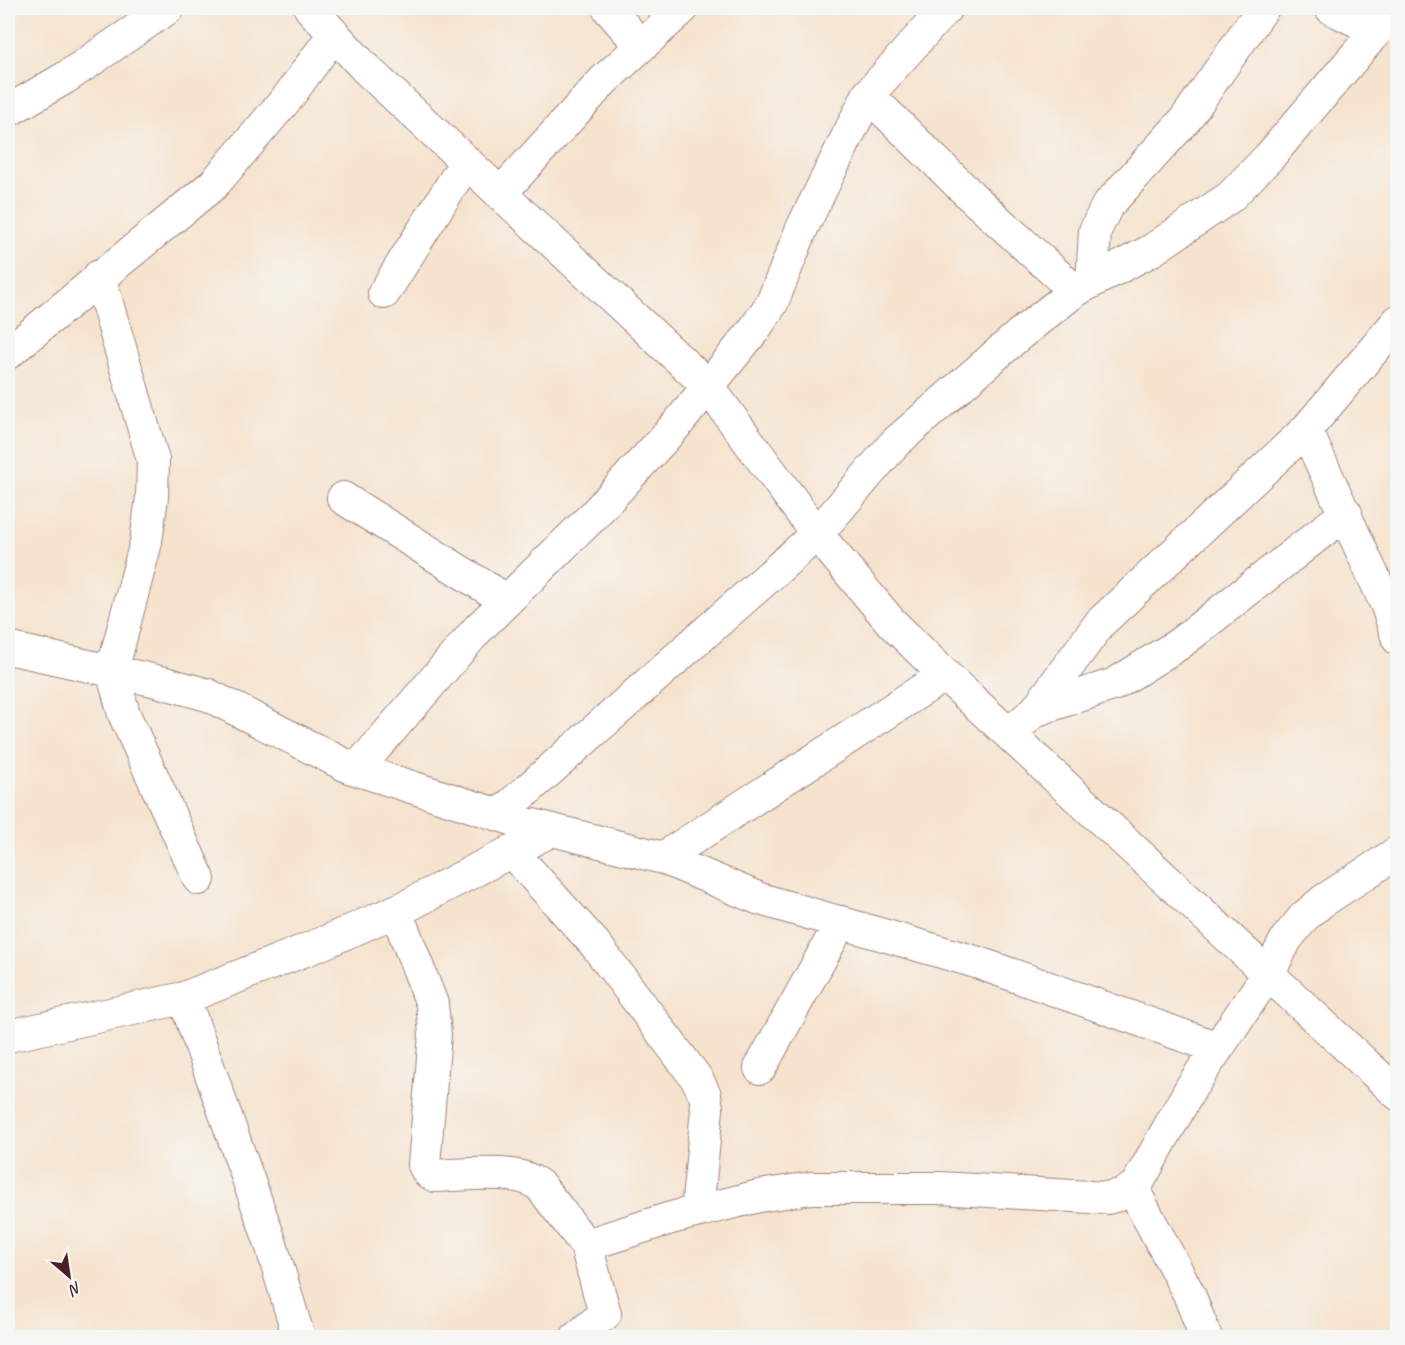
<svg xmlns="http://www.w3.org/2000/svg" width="1405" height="1345" font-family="Caveat,sans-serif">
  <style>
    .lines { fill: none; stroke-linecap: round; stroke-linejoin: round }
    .minor-casing { stroke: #a0817c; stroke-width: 34 }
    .minor { stroke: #fff; stroke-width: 32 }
  </style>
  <rect width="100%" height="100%" fill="#f6f6f2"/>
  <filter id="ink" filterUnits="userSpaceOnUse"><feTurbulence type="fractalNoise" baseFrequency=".0167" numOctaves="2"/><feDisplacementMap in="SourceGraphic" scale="12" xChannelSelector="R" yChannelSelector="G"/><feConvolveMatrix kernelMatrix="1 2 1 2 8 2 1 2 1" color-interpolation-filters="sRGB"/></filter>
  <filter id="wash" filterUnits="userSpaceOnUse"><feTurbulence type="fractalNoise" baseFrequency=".008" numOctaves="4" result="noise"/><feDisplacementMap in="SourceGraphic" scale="24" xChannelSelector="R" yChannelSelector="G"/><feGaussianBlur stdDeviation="1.35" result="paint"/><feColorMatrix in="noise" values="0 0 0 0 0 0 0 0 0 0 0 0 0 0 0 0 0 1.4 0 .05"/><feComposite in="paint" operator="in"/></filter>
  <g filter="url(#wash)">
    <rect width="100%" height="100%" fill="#f5e3cd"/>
  </g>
  <g filter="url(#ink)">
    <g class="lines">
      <defs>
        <path id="minor" d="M310 8 365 68 707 385 817 534 891 622 945 675 1398 1094
          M608 8 641 46
          M1331 8 1377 31
          M868 95 972 197 1075 291
          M8 111 65 78 168 8
          M500 194 604 80 683 8
          M99 276 153 460 152 497 146 542 112 671 124 714 199 879
          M1092 282 1095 231 1107 206 1185 120 1263 8
          M384 293 466 162
          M8 353 214 184 289 96 334 34
          M1306 430 1387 606 1398 639
          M343 498 506 600
          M8 648 161 682 208 695 349 767 521 822 663 858 760 899 979 963 1218 1048
          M1036 710 1115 684 1179 644 1346 513
          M1009 734 1036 710 1100 623 1306 430 1398 321
          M357 769 478 629 593 516 679 422 754 330 772 303 803 226 868 95 946 8
          M499 815 817 534 895 443 1020 334 1075 291 1152 250 1230 197 1270 156 1396 8
          M511 851 595 944 697 1079 705 1095 707 1109 697 1211
          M663 858 945 675
          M396 911 432 1004 435 1034 424 1165 428 1172 435 1176C465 1175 520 1167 541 1187L586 1245 605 1314 576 1338
          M184 998 270 1241 299 1338
          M8 1036 184 998 323 943 405 907 552 830
          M760 1068 841 922
          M1133 1189 1189 1294 1206 1338
          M586 1245 671 1218 759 1196 811 1188H939L1107 1198 1123 1194 1136 1186 1192 1086 1268 974 1287 938 1305 916 1323 901 1398 852"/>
      </defs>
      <use href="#minor" class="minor-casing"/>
      <use href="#minor" class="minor"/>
    </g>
  </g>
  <rect width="1405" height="1345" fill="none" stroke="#f6f6f2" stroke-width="30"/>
  <g transform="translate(69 1276) rotate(151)" stroke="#f6f6f2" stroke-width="4.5" paint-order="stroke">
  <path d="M0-4.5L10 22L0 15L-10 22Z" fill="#4a1f2b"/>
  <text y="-9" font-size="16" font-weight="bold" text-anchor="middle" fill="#4a1f2b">N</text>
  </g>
</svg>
